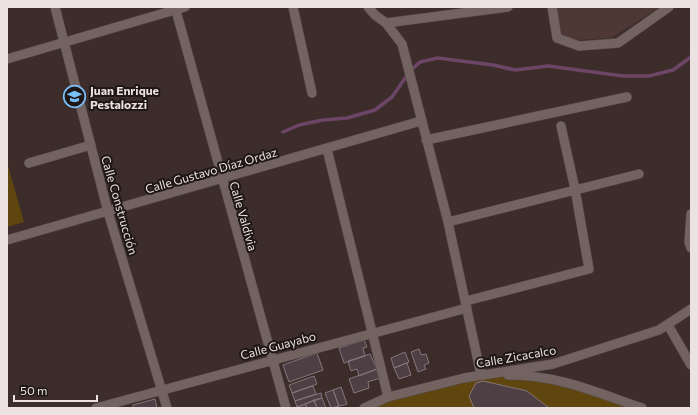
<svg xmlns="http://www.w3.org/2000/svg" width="698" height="415" font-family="Commissioner,sans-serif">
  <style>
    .built { fill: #4d3835 }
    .green { fill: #5e460e }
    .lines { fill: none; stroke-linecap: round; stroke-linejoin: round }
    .stream { stroke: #6c4567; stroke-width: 3.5 }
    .building { fill: #4e3f44; stroke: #85757a }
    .street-casing { stroke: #574a49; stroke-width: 10 }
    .street { stroke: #726260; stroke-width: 9 }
    .labels { text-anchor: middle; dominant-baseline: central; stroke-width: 4; stroke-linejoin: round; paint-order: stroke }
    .poi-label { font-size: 12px; font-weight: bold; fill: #ece2e1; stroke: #1e1716; text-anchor: start }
    .street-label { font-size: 12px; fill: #ece2e1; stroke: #1e1716 }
  </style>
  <rect width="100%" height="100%" fill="#3c2d2b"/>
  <path class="built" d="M556 7H660L611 38 575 40 561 34Z"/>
  <path class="green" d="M7 162 24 222 7 227Z
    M484 375 546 377 642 408H364Z"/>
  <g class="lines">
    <path class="stream" d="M283 132 299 125 323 120 347 118 375 110 392 97 410 71 420 62 438 58 493 65 515 70 548 66 623 76H649L673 70 691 57"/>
  </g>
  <path class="building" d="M364 340 367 347 363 348 365 356 344 363 339 348Z
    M419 349 421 355 426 354 429 363 424 365 426 369 418 372 411 352Z
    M405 352 409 362 394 368 391 358Z
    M317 353 323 370 289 382 283 365Z
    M370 354 377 369 359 376 357 369 351 371 348 361Z
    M407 363 411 375 399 379 394 368Z
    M377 369 380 378 368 382 369 388 354 393 349 379Z
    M314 376 317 384 292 393 289 385Z
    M483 381 527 391 549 408H474L469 396 476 383Z
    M313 386 316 394 295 401 292 393Z
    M341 387 347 404 339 406 333 390Z
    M333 390 339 406 331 408 325 393Z
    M321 393 322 398 297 407 295 401Z
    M322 398 326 408H317L314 400Z
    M155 399 157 408H133V405Z
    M314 400 317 408H307L305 404Z
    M305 404 307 408H294Z"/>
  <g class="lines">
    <defs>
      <path id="street" d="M55 7 108 212 167 408
        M175 7 286 408
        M293 7 312 93
        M368 7 375 15 386 23 402 44 448 222 481 375
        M552 7 557 38 579 46 618 43 669 7
        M386 23 508 7
        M7 59 185 7
        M426 140 627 97
        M327 149 388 397
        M29 163 91 145
        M691 214 689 242 691 248
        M448 222 639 174
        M7 240 421 121
        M466 301 589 269 575 189 561 126
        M668 325 691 365
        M508 375C558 375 595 392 642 408
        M96 408 467 308
        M364 408 388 397 464 378 553 364 659 330 691 309"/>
    </defs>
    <use href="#street" class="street-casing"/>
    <use href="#street" class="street"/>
  </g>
  <defs>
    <symbol id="school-ring" viewBox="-11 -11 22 22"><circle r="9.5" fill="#1e1716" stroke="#79bff8" stroke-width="1.5"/><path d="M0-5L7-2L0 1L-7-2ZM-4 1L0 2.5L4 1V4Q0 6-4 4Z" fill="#79bff8"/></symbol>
  </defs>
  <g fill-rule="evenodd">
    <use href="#school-ring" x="62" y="84" width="25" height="25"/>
  </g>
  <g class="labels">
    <g class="poi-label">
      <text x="90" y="90">Juan Enrique<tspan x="90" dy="14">Pestalozzi</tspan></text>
    </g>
    <g class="street-label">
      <text transform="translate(211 170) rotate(-16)">Calle Gustavo Díaz Ordaz</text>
      <text transform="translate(120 205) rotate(74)">Calle Construcción</text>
      <text transform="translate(244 216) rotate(74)">Calle Valdivia</text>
      <text transform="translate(278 345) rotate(-15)">Calle Guayabo</text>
      <text transform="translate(516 356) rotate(-10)">Calle Zicacalco</text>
    </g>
  </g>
  <rect width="698" height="415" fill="none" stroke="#ece2e1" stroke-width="16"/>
  <path d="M14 395v6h83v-6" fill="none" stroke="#ece2e1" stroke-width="2"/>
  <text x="20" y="395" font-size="12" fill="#ece2e1" stroke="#1e1716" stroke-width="3" paint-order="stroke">50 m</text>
</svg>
